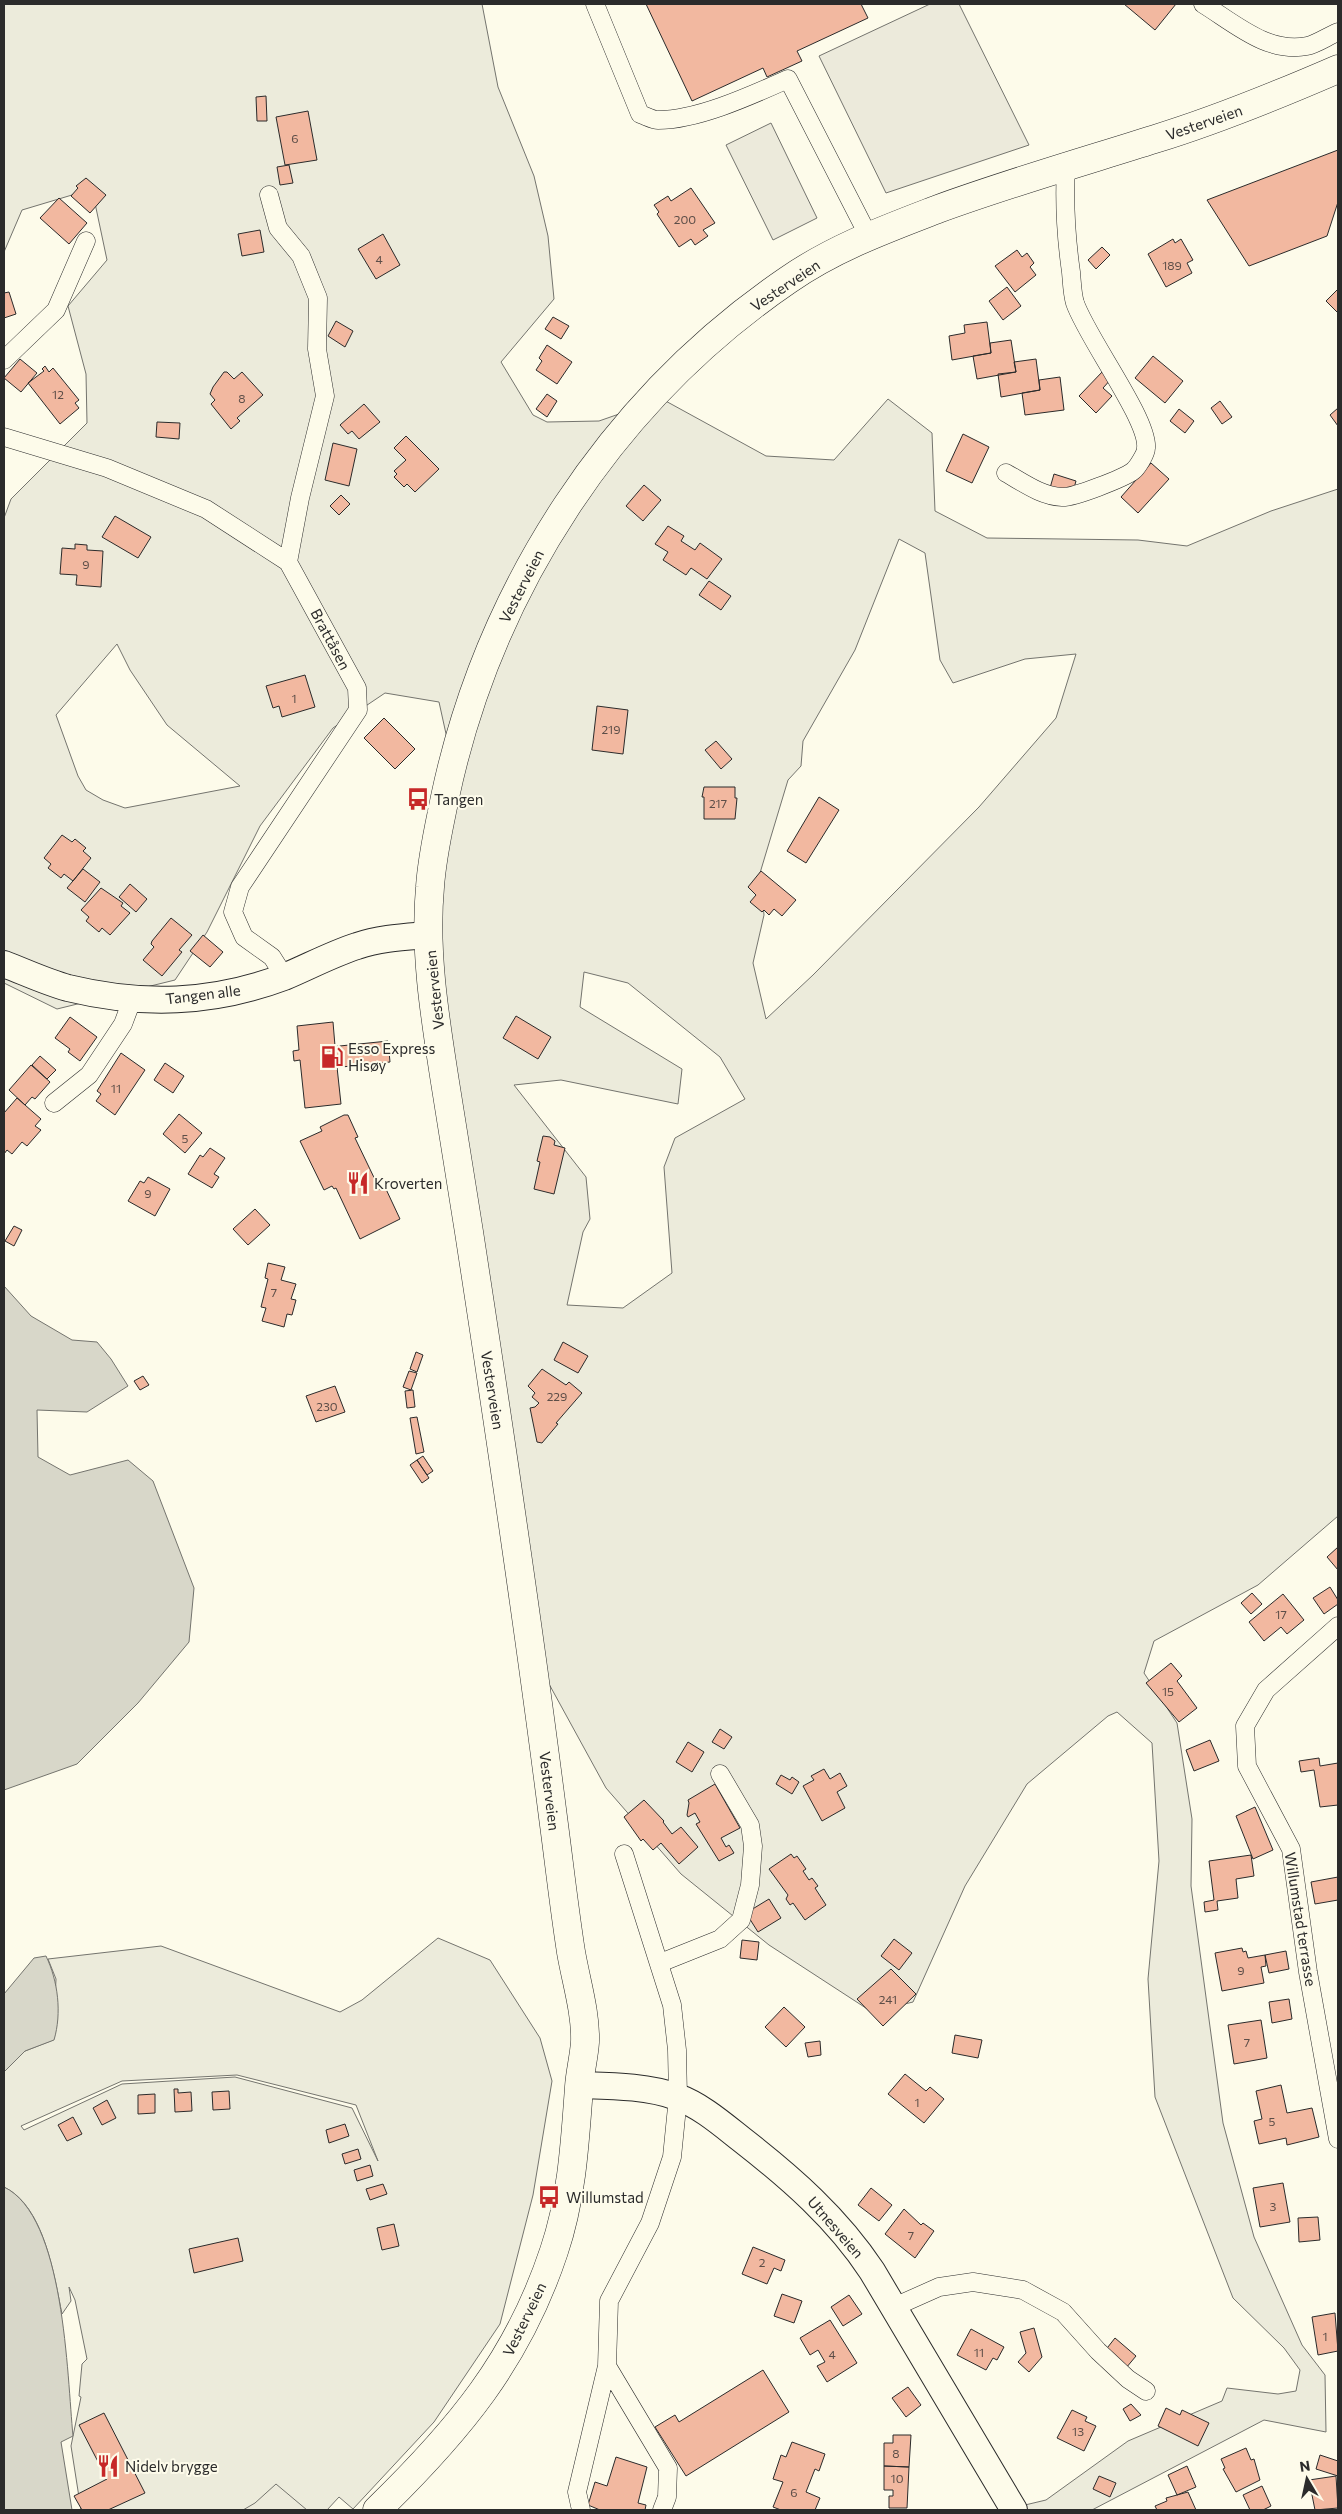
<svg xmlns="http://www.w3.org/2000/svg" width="1342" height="2514" font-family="Commissioner,sans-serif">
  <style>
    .green { fill: #ecebdb; stroke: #74746e; fill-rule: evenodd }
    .parking { fill: #eceadb; stroke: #74746e }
    .water { fill: #d8d7c9; stroke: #74746e }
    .building { fill: #f2b8a0; stroke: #2b2b2b }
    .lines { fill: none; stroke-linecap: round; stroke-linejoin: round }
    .street-casing { stroke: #2b2b2b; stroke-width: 19 }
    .secondary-casing { stroke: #2b2b2b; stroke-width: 28 }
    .primary-casing { stroke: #2b2b2b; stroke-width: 29 }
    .street { stroke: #fdfbea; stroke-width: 18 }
    .secondary { stroke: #fdfbea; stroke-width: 26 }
    .primary { stroke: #fdfbea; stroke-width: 28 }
    .labels { text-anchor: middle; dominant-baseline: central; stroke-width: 4; stroke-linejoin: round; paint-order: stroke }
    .number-label { font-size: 12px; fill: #5d4e48 }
    .street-label { font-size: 15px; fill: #2b2b2b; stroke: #fdfbea }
    .poi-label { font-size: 15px; fill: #2b2b2b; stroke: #fdfbea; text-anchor: start }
  </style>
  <rect width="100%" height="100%" fill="#fdfbea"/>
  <path class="green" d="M4 4H482L498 87 534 176 548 236 554 299 501 362 533 415 547 422 599 421 662 399 766 456 834 460 888 399 932 433 935 511 987 538 1138 540 1187 546 1271 511 1338 489V1516L1258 1585 1154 1641 1144 1673 1177 1723 1192 1819 1191 1886 1223 2123 1254 2237 1302 2345 1325 2375 1326 2432 1264 2420 1092 2510H1004L1046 2500 1128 2441 1222 2401 1227 2388 1278 2394 1296 2391 1300 2370 1284 2348 1233 2298 1155 2097 1148 1979 1159 1861 1152 1743 1117 1712 1108 1716 1027 1784 965 1886 913 2002 872 2012 769 1945 681 1874 606 1788 549 1684 518 1570 429 869 450 752 439 702 385 693 333 728 260 826 207 932 175 980 57 1009 4 983V518L11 499 87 423 86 374 68 306 107 260 92 189 22 210 4 252ZM899 539 925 553 940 660 953 683 1025 659 1076 654 1056 718 979 807 813 975 766 1019 753 963 764 915 760 873 788 780 801 766 803 741 855 650ZM117 644 130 670 167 725 240 786 125 808 103 800 86 790 78 776 56 715ZM584 972 628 983 720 1057 745 1099 675 1138 664 1167 672 1273 623 1308 567 1305 583 1232 590 1219 586 1177 514 1085 561 1080 678 1104 682 1069 580 1007Z
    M438 1938 490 1960 540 2038 552 2081 533 2195 500 2324 434 2422 353 2509 339 2497 327 2510H81L71 2446 81 2397 79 2396 82 2364 87 2359 75 2300 69 2287 71 2301 62 2314C54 2275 44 2206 4 2187V2072L25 2051 53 2040 56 1979 48 1959 161 1946 340 2012 362 2000ZM237 2075 356 2105 378 2161 352 2108 235 2077 122 2084 24 2130 21 2126 122 2081Z"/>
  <path class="parking" d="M930 4H959L1029 145 886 193 819 56Z
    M771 123 817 218 773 240 726 145Z
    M276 2484 307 2510H243L255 2503Z"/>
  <path class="water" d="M4 1286 31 1316 72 1340 97 1342 111 1359 128 1386 87 1412 37 1410 38 1457 70 1475 128 1460 153 1481 194 1588 189 1642 138 1703 77 1764 4 1790Z
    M46 1956C58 1981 62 2013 54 2040L25 2051 4 2072V1994L34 1958Z
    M4 2187C65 2216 67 2376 73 2436L61 2442 72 2510H4Z"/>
  <path class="building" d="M646 4H861L868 18 797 51 802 61 767 77 763 68 692 101Z
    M1124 4H1176L1155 30Z
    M266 96 267 121H257L256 97Z
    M308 111 317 160 285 165 276 117Z
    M1338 150V202L1327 236 1249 266 1207 200Z
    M289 165 293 183 280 185 277 167Z
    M86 178 106 195 90 213 71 196 78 188 76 186Z
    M691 188 715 223 703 230 708 236 695 245 691 239 679 247 657 214 659 212 654 205 668 196 671 201Z
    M59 198 87 223 69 244 40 218Z
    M260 230 264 252 242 256 238 234Z
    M383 234 400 265 376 279 358 249Z
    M1173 239 1175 243 1181 239 1193 260 1187 263 1192 273 1166 287 1148 254Z
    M1102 247 1110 255 1096 269 1088 260Z
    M1017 250 1022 257 1027 253 1034 263 1030 267 1036 275 1015 292 995 266Z
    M1007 287 1021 306 1003 320 989 301Z
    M1338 289V313L1326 301Z
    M9 292 16 314 4 318V293Z
    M553 317 569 326 561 339 545 329Z
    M336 321 353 331 345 347 328 336Z
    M987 322 991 353 952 360 949 336 965 333 964 325Z
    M1011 340 1016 372 977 379 973 356 991 353 990 343Z
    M547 345 572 362 557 384 536 370 542 361 539 358Z
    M1153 356 1183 381 1165 403 1135 378Z
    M20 359 37 373 21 392 4 378Z
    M1036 359 1040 390 1001 397 998 374 1016 372 1014 362Z
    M45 366 49 372 53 368 79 400 75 403 79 408 60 424 28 383 44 371 42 369Z
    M1104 370 1112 378 1103 388 1112 396 1096 413 1079 396Z
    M224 372H227L234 379 242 372 263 395 237 418 240 421 231 429 211 404 215 400 210 394 213 387Z
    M1060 377 1064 410 1025 415 1022 393 1040 390 1039 380Z
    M547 394 557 401 547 417 536 409Z
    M1220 401 1232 417 1222 424 1211 408Z
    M364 404 380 422 359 439 352 431 348 434 340 425Z
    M1338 408V426L1330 415Z
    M1179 409 1194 421 1185 433 1170 421Z
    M157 422 180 423 179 439 156 437Z
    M963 434 989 447 972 483 946 471Z
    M406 436 439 469 415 492 407 484 404 487 394 477 397 474 394 471 406 460 394 448Z
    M333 443 357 449 349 486 325 480Z
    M1151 463 1169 479 1138 513 1121 497Z
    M1054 474 1076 481 1072 495 1050 488Z
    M644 485 661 500 643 521 626 506Z
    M341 495 350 504 339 515 330 506Z
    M115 516 151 537 138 558 102 537Z
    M668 526 684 536 681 541 695 550 700 543 722 559 707 579 691 568 686 575 663 560 668 552 655 544Z
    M75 544 87 545V550L103 551 101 587 76 585 77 575 60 574 62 548 75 549Z
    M709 581 731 596 721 610 699 595Z
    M305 675 315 707 282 717 279 706 273 708 266 686Z
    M597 706 628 710 623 754 592 750Z
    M384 718 415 749 395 769 364 738Z
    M716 741 732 759 721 769 705 750Z
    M704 787H735V798H737L735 819H704V797H702Z
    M819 797 839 810 806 863 787 851Z
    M62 835 72 842 75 839 86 848 83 851 91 858 73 881 64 874 61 878 48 868 51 864 44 858Z
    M83 869 100 882 85 902 67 888Z
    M761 871 796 900 782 916 774 909 769 915 764 910 762 912 750 902 756 895 748 887Z
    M130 884 147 899 136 912 119 897Z
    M101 888 123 903 121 906 130 913 110 935 102 928 99 932 86 921 89 917 81 910Z
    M171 918 192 935 179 950 182 952 162 976 143 960 154 947 151 944 152 941Z
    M203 935 223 952 210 967 190 951Z
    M516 1016 551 1037 538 1059 503 1038Z
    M70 1017 97 1037 80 1061 68 1052 70 1049 55 1038Z
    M333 1022 335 1046 330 1047 332 1068 337 1067 341 1104 305 1108 300 1060 294 1061 293 1051 299 1050 297 1026Z
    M388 1041 390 1062 332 1068 330 1047Z
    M121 1053 145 1070 115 1115 96 1101 101 1094 97 1091Z
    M40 1056 56 1070 47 1079 32 1065Z
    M165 1063 184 1076 173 1093 154 1080Z
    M31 1065 50 1082 35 1099 32 1097 25 1105 9 1090Z
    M17 1098 41 1119 35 1126 41 1130 27 1146 22 1142 12 1154 7 1150 4 1154V1113Z
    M179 1114 202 1133 185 1153 163 1134Z
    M344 1115H348L358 1137 355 1138 380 1190 385 1187 400 1219 360 1239 336 1188 334 1189 332 1186 324 1190 300 1141 322 1131 320 1127Z
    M543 1136 550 1137 555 1141 554 1145 565 1148 554 1194 534 1189 540 1162 537 1161Z
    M210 1148 225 1158 214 1174 219 1177 212 1188 188 1174 200 1155 203 1157Z
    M148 1177 170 1189 155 1216 128 1201 140 1181 144 1183Z
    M255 1209 270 1225 248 1245 233 1229Z
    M14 1226 22 1230 14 1246 5 1241Z
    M268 1263 285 1267 281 1280 296 1284 291 1299 296 1300 292 1315 287 1314 284 1327 262 1321 266 1308 261 1307 268 1279 265 1278Z
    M563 1342 588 1356 578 1373 554 1360Z
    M416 1352 423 1355 417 1372 410 1369Z
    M542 1369 566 1385 569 1382 582 1393 556 1423 558 1424 542 1443 537 1442 530 1408 535 1407 539 1403 532 1397 535 1393 528 1386Z
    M409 1371 417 1373 411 1390 403 1387Z
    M143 1376 149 1385 140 1390 134 1381Z
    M335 1386 345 1412 316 1422 306 1396Z
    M413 1390 415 1407 407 1408 405 1391Z
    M417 1417 424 1452 416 1454 410 1418Z
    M423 1456 433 1471 427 1475 417 1460Z
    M417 1460 429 1478 422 1483 410 1465Z
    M1338 1547V1570L1327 1557Z
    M1330 1587 1338 1600V1604L1324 1614 1313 1598Z
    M1252 1593 1262 1604 1251 1614 1241 1603Z
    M1283 1594 1304 1620 1287 1634 1281 1627 1264 1641 1249 1622Z
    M1171 1663 1182 1676 1177 1681 1197 1708 1179 1722 1146 1683Z
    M720 1729 732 1737 724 1749 712 1742Z
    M1210 1740 1219 1761 1194 1771 1186 1750Z
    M688 1742 704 1752 692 1772 676 1762Z
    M1319 1758 1320 1766 1338 1763V1805L1320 1807 1314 1770 1301 1772 1299 1761Z
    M824 1769 830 1779 840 1773 847 1786 837 1792 845 1808 822 1821 803 1786 814 1780 811 1776Z
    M781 1775 790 1780 792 1777 799 1782 792 1794 776 1784Z
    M715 1784 740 1828 721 1838 726 1847 729 1845 734 1853 719 1861 696 1824 700 1822 695 1813 688 1817 687 1815 689 1803 688 1800Z
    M644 1800 664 1821 663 1822 672 1834 681 1827 698 1847 679 1864 661 1843 653 1850 643 1839 641 1841 624 1817Z
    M1255 1807 1273 1850 1253 1859 1236 1816Z
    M791 1854 794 1858 797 1856 806 1869 803 1871 809 1880 812 1878 818 1886 815 1888 826 1905 805 1920 793 1903 790 1905 786 1899 788 1895 769 1869Z
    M1251 1855 1254 1876 1236 1879 1238 1898 1217 1901 1218 1910 1205 1912 1204 1902 1214 1900 1209 1861Z
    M1338 1877V1900L1315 1904 1311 1882Z
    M769 1899 781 1918 758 1932 746 1913Z
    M894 1939 912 1953 899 1970 881 1956Z
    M742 1940 759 1942 757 1960 740 1958Z
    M1242 1948 1243 1952 1246 1951 1248 1958 1265 1955 1266 1966 1261 1967 1264 1983 1222 1991 1215 1953Z
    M1286 1951 1289 1969 1269 1973 1265 1955Z
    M891 1969 916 1994 883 2026 857 1999Z
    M1289 1999 1292 2019 1272 2023 1269 2002Z
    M784 2007 805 2027 786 2047 765 2027Z
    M1261 2020 1267 2058 1234 2064 1228 2025Z
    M955 2035 982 2040 978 2058 952 2053Z
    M820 2041 821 2055 808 2057 805 2043Z
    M905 2074 926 2091 930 2087 944 2099 924 2123 888 2094Z
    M1281 2085 1287 2113 1312 2108 1319 2137 1287 2145 1286 2138 1259 2144 1254 2121 1262 2119 1256 2091Z
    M174 2089H178V2093L191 2092 192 2111 175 2112Z
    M229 2091 230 2109 213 2110 212 2092Z
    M155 2094V2113L138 2114V2095Z
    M107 2100 116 2118 102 2125 93 2108Z
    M73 2117 82 2134 67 2141 58 2125Z
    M345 2124 349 2136 329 2143 326 2130Z
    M358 2149 361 2159 345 2164 342 2154Z
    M370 2165 373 2176 357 2181 354 2170Z
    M1283 2183 1290 2222 1260 2227 1253 2188Z
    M383 2184 387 2194 370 2200 366 2189Z
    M871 2188 892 2205 879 2221 858 2205Z
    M904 2209 921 2225 923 2223 934 2231 915 2258 885 2234Z
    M1318 2217 1320 2240 1299 2242 1298 2218Z
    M394 2224 399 2246 382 2250 377 2228Z
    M238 2238 243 2261 194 2273 189 2249Z
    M753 2247 785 2260 781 2271 774 2268 767 2284 742 2274Z
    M782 2294 802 2301 794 2323 774 2316Z
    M849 2295 862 2314 843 2326 831 2307Z
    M1335 2313 1338 2351 1318 2355 1312 2317Z
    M830 2320 857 2363 827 2382 817 2366 825 2362 818 2350 810 2355 800 2338Z
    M1034 2328 1042 2357 1029 2372 1018 2362 1026 2353 1020 2332Z
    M971 2329 1004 2347 997 2360 993 2358 986 2370 957 2355Z
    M1115 2338 1136 2356 1126 2368 1104 2352Z
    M763 2370 789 2412 686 2476 655 2427 675 2415 679 2422Z
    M908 2387 921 2405 906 2417 892 2398Z
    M1131 2404 1141 2415 1130 2421 1123 2409Z
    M1166 2408 1180 2415 1182 2410 1209 2423 1198 2446 1158 2426Z
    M1072 2410 1087 2417 1085 2421 1096 2426 1084 2451 1057 2438Z
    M104 2413 145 2493 108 2510H82L74 2496 107 2479 79 2425Z
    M893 2435H911L909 2467 884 2466V2443H893Z
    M792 2442 825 2454 819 2471 815 2469 806 2492 820 2498 815 2510H781L773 2507 783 2482 773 2479 781 2455 786 2457Z
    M1246 2448 1251 2460 1254 2459 1260 2480 1236 2492 1223 2469 1225 2468 1221 2459Z
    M1320 2455 1338 2461V2476L1316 2469Z
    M616 2457 647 2467 638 2503 646 2505 645 2510H600L588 2505 595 2482 607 2486Z
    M884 2466 909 2467 907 2508H889V2496H893V2490H884Z
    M1187 2466 1196 2487 1177 2495 1168 2475Z
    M1099 2476 1116 2483 1110 2497 1093 2489Z
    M1336 2476 1338 2508 1315 2510 1309 2480Z
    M1262 2486 1271 2506 1263 2510H1250L1243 2495Z
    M1188 2492 1196 2510H1157L1155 2506 1167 2501 1166 2498Z"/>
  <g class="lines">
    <defs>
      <path id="street" d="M595 4 640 114C646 116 653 120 658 120 698 120 752 95 788 79L868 235
        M1203 4C1234 23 1268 54 1307 46 1317 44 1328 36 1338 32
        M269 195 278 228 301 256 318 298 317 349 325 396 300 498 288 562
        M4 360 56 310 86 241
        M4 437 107 468 206 509 288 562 357 688 358 710 240 887 233 912 244 937 272 957 284 976
        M1006 473C1024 483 1041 496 1062 497 1073 498 1124 478 1133 471 1137 468 1146 454 1146 448 1149 420 1087 338 1075 303 1072 293 1072 282 1071 272 1066 237 1064 202 1066 166
        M54 1103 89 1075 123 1024 132 1000
        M1338 1626 1266 1690 1245 1726 1247 1766 1291 1849 1308 1972 1338 2139
        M660 1963 720 1939 741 1920 750 1885 753 1846 750 1825 720 1774
        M894 2307 939 2287 973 2282 1023 2290 1063 2312 1098 2351 1128 2379 1146 2391
        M607 2366 668 2468 667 2497 662 2510
        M581 2510 577 2492 607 2366 609 2301 650 2223 672 2157 678 2097 677 2050 672 2005 624 1854"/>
      <path id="secondary" d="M4 964C25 972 46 982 68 988 142 1006 212 1004 284 977 308 967 332 954 357 946 380 938 404 937 428 935
        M579 2085C611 2086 647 2086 677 2097 700 2105 722 2124 741 2139 791 2178 837 2218 872 2271L1014 2510"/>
      <path id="primary" d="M377 2510C458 2431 518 2360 554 2251 572 2198 575 2142 579 2087 580 2072 584 2057 585 2042 586 2013 576 1981 571 1952 564 1907 559 1862 553 1817 528 1621 499 1427 469 1232 461 1182 453 1132 445 1082 435 1018 424 952 430 887 432 856 439 827 445 797 489 589 612 400 788 280 834 248 886 229 938 209 1009 183 1082 162 1155 139 1217 120 1278 95 1338 69"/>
    </defs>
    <use href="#street" class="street-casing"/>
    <use href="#secondary" class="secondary-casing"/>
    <use href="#primary" class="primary-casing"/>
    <use href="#street" class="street"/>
    <use href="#secondary" class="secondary"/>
    <use href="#primary" class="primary"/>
  </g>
  <defs>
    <symbol id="bus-bare" viewBox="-9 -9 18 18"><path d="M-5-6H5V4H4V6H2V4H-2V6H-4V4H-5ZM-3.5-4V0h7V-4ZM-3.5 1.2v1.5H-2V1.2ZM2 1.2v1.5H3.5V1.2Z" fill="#c62828" stroke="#fdfbea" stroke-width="2.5" paint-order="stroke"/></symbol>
    <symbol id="fuel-bare" viewBox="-9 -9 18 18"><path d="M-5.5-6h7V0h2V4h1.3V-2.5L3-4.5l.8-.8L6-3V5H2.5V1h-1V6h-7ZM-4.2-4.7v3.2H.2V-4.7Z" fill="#c62828" stroke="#fdfbea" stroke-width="2.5" paint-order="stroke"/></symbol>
    <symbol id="restaurant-bare" viewBox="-9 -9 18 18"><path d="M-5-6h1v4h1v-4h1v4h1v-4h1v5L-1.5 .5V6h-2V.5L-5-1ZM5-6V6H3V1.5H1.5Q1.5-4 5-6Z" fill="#c62828" stroke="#fdfbea" stroke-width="2.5" paint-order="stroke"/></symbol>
  </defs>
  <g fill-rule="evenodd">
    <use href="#bus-bare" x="402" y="783" width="32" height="32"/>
    <use href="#fuel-bare" x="316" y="1041" width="32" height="32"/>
    <use href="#restaurant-bare" x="342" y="1167" width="32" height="32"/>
    <use href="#bus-bare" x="533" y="2181" width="32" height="32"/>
    <use href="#restaurant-bare" x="92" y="2450" width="32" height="32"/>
  </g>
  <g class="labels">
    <g class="number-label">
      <text x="295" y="138">6</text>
      <text x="685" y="219">200</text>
      <text x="379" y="259">4</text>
      <text x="1172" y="265">189</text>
      <text x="58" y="394">12</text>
      <text x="242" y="398">8</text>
      <text x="86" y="564">9</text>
      <text x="294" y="698">1</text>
      <text x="611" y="729">219</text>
      <text x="718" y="803">217</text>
      <text x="116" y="1088">11</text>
      <text x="185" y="1138">5</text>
      <text x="148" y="1193">9</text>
      <text x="274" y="1292">7</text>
      <text x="557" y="1396">229</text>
      <text x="327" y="1406">230</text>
      <text x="1281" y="1614">17</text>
      <text x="1168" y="1691">15</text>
      <text x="1241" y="1970">9</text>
      <text x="888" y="1999">241</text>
      <text x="1247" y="2042">7</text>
      <text x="917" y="2102">1</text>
      <text x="1272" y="2121">5</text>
      <text x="1273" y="2206">3</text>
      <text x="911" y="2235">7</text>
      <text x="762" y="2262">2</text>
      <text x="1325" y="2336">1</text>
      <text x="979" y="2352">11</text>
      <text x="832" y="2354">4</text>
      <text x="1078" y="2431">13</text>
      <text x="896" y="2453">8</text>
      <text x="897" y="2478">10</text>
      <text x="794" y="2492">6</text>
    </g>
    <g class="street-label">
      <text transform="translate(1204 122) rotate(-19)">Vesterveien</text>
      <text transform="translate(785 285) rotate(-34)">Vesterveien</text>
      <text transform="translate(521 586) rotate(-63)">Vesterveien</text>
      <text transform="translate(331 639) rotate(62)">Brattåsen</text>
      <text transform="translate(434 990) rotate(-96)">Vesterveien</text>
      <text transform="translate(203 994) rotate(-7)">Tangen alle</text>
      <text transform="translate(493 1390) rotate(81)">Vesterveien</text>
      <text transform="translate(550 1791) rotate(83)">Vesterveien</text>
      <text transform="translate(1301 1919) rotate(81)">Willumstad terrasse</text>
      <text transform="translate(836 2227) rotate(49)">Utnesveien</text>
      <text transform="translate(524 2319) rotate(-64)">Vesterveien</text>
    </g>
    <g class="poi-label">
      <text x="434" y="799">Tangen</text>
      <text x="348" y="1048">Esso Express<tspan x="348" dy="17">Hisøy</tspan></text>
      <text x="374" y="1183">Kroverten</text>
      <text x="566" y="2197">Willumstad</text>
      <text x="125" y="2466">Nidelv brygge</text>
    </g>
  </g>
  <rect width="1342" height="2514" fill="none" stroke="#2b2b2b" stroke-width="10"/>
  <g transform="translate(1307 2479) rotate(351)" stroke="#fdfbea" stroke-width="4" paint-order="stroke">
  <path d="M0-4L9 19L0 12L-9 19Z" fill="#2b2b2b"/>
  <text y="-8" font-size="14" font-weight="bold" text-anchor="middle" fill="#2b2b2b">N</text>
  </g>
</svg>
